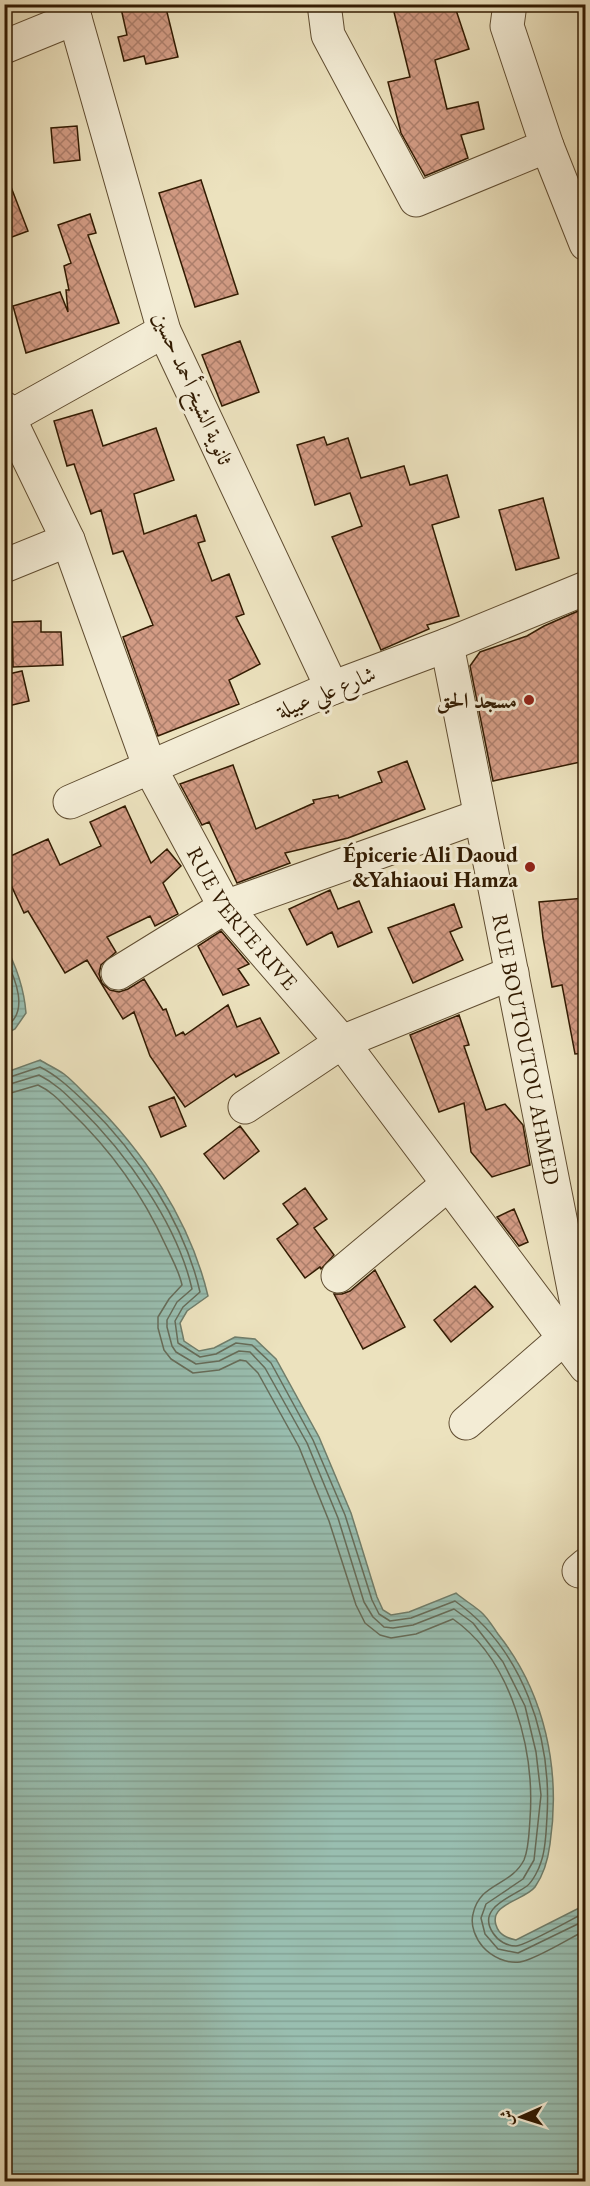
<svg xmlns="http://www.w3.org/2000/svg" width="590" height="2186" font-family="'EB Garamond',Amiri,serif">
  <style>
    .water { fill: url(#water-rules); stroke: #707d6a; stroke-width: 1.5 }
    .lines { fill: none; stroke-linecap: round; stroke-linejoin: round }
    .shore { stroke: #666c59; stroke-width: 1.5 }
    .building { fill: url(#building-cross-hatch); stroke: #321b02; stroke-width: 1.5 }
    .minor-casing { stroke: #604d31; stroke-width: 35 }
    .minor { stroke: #f3ecd5; stroke-width: 33 }
    .poi-dot { fill: #8f2418; stroke: #f3ecd5; stroke-width: 2 }
    .labels { text-anchor: middle; dominant-baseline: central; stroke-width: 6; stroke-linejoin: round; paint-order: stroke }
    .street-label { font-size: 22px; fill: #321b02; stroke: #f3ecd5 }
    .poi-label { font-size: 22px; font-weight: bold; fill: #321b02; stroke: #f3ecd5; text-anchor: end }
  </style>
  <defs>
    <pattern id="water-rules" width="6" height="5" patternUnits="userSpaceOnUse" patternTransform="scale(1.5)"><rect width="6" height="5" fill="#99beb0"/><path d="M0 2.5h6" fill="none" stroke="#84a396"/></pattern>
    <pattern id="building-cross-hatch" width="8" height="8" patternUnits="userSpaceOnUse" patternTransform="scale(1.5)"><rect width="8" height="8" fill="#d39c85"/><path d="M0 0l8 8M0 8l8-8" fill="none" stroke="#ac7e6b"/></pattern>
  </defs>
  <rect width="100%" height="100%" fill="#ece2be"/>
  <filter id="stains"><feTurbulence type="fractalNoise" baseFrequency=".00333" numOctaves="4"/><feColorMatrix values="0 0 0 0 .2 0 0 0 0 .09 0 0 0 0 .02 0 0 0 .5 -.17"/></filter>
  <radialGradient id="worn" r=".72"><stop offset=".6" stop-color="#630" stop-opacity="0"/><stop offset="1" stop-color="#630" stop-opacity=".3"/></radialGradient>
  <path class="water" d="M4 943C16 965 24 988 26 1013L15 1029 5 1034Z
    M40 1060C48 1065 57 1069 64 1074 73 1081 80 1089 88 1097 143 1150 190 1220 208 1296L187 1311 180 1323 184 1341 199 1351 214 1348 235 1337 255 1339 276 1359 319 1437 351 1513 377 1597 383 1610 391 1615 409 1612 456 1593C464 1600 473 1605 481 1612 488 1618 493 1627 498 1634 545 1693 561 1770 550 1844 548 1860 544 1874 535 1887 525 1900 489 1904 496 1925 499 1935 507 1938 516 1940L585 1905V2181H5L4 1073Z"/>
  <g class="lines">
    <path class="shore" d="M4 956C15 977 31 1014 4 1027
      M4 1079 40 1067C58 1076 72 1090 87 1104 138 1154 184 1222 200 1292L183 1307 175 1321 178 1343 200 1357 216 1354 236 1343 252 1345 271 1363 313 1440 345 1515 372 1600 379 1614 390 1621 411 1618 455 1601C523 1649 552 1737 547 1817 546 1831 546 1849 541 1862 539 1869 533 1881 527 1886 512 1897 476 1908 493 1933 498 1941 507 1946 516 1946 525 1946 574 1918 586 1912
      M4 1086 39 1075C55 1083 66 1094 78 1106 126 1153 177 1223 192 1289L177 1302 167 1320V1327L172 1346 176 1352 196 1364 219 1361 239 1351 250 1352 265 1368 307 1443 338 1518 364 1602 373 1617 384 1627 393 1628 413 1625 454 1609 473 1623 503 1662 525 1706 536 1752 541 1795 534 1860 523 1879 486 1904 481 1918 485 1934 498 1949 518 1953 586 1920
      M4 1095 38 1085C51 1091 60 1101 70 1111 111 1150 143 1195 166 1246 172 1259 179 1271 182 1285L169 1299 158 1317V1328L164 1350 171 1359 193 1373 219 1370 240 1360 246 1361 258 1373 299 1447 329 1521 356 1605 365 1623 380 1635 391 1638 416 1634 453 1619C512 1660 535 1751 530 1819 529 1832 529 1848 524 1860 510 1887 480 1882 473 1914 470 1926 476 1939 483 1947 492 1957 507 1964 520 1962 535 1960 570 1938 586 1930"/>
  </g>
  <path class="building" d="M120 4H165L178 57 146 64 144 56 124 61 118 37 127 35Z
    M392 4H454L469 49 435 60 447 109 478 102 484 129 461 135 468 158 425 176 401 133 388 82 410 77Z
    M77 126 80 160 54 163 51 128Z
    M4 174H6L28 231 4 240Z
    M201 180 238 294 195 307 159 193Z
    M90 214 96 233 88 235 119 323 26 353 13 306 60 292 68 312 66 290H69L64 266 71 263 58 225Z
    M240 341 259 392 222 406 202 355Z
    M92 410 103 446 156 428 174 480 134 494 144 534 196 515 205 541 198 543 212 581 229 574 244 614 236 617 260 664 229 680 239 704 158 736 123 637 153 625 123 551 113 554 101 510 91 514 74 464 67 466 54 421Z
    M324 437 327 445 348 438 361 478 404 466 410 485 447 475 459 517 432 525 459 616 427 625 429 629 381 650 332 537 362 526 350 493 315 505 297 445Z
    M543 498 559 558 516 570 499 510Z
    M585 608V730L580 731 585 761 493 781 470 666 480 652 527 636 544 626Z
    M41 621V632H61L63 665 13 667 12 622Z
    M22 671 29 701 4 707V675Z
    M407 761 425 809 348 838 285 853 290 863 237 883 209 822 202 825 180 784 233 765 256 829 314 803 313 800 338 795 339 798 382 782 378 772Z
    M125 806 151 863 167 849 181 866 163 883 178 914 155 926 150 916 107 937 116 952 101 965 99 974 102 983 110 990 119 992 128 989 144 979 163 1010 166 1009 176 1036 183 1032 185 1035 228 1005 237 1027 260 1018 279 1053 236 1077 234 1074 185 1107 150 1056 134 1012 123 1019 87 960 65 973 28 911 24 913 4 870V859L48 839 60 865 101 846 90 822Z
    M330 890 338 909 359 901 372 932 338 947 332 932 307 945 289 909Z
    M585 898V1053L575 1054 562 985 552 987 543 938 539 902Z
    M454 904 462 927 450 932 463 960 413 983 388 928Z
    M221 931 249 964 238 969 249 985 223 995 198 946Z
    M459 1015 469 1045 464 1046 486 1110 505 1104 523 1125 530 1165 492 1177 471 1152 464 1103 439 1112 410 1035Z
    M174 1097 186 1126 161 1137 149 1107Z
    M240 1126 259 1151 224 1179 204 1154Z
    M305 1188 327 1219 314 1228 334 1255 321 1269 320 1267 305 1278 277 1239 298 1224 283 1204Z
    M514 1209 528 1242 519 1246 497 1217Z
    M375 1270 405 1327 363 1349 334 1294H342L350 1291Z
    M475 1286 493 1307 451 1342 434 1320Z"/>
  <g class="lines">
    <defs>
      <g id="minor">
        <path d="M71 4 164 331 332 688"/>
        <path d="M324 4 328 35 416 200 547 146 507 26 510 4"/>
        <path d="M4 47 75 18"/>
        <path d="M547 146 586 244"/>
        <path id="s1" d="M4 408 68 540 150 768 225 907 342 1042 586 1367"/>
        <path d="M4 412 8 418 164 331"/>
        <path d="M4 566 68 540"/>
        <path id="s2" d="M447 645 586 1350"/>
        <path d="M70 802 332 688 447 645 586 588"/>
        <path d="M118 973 225 907 480 816"/>
        <path d="M245 1107 342 1042 512 973"/>
        <path d="M338 1276 448 1184"/>
        <path d="M466 1423 564 1338"/>
        <path d="M579 1571 586 1565"/>
      </g>
    </defs>
    <use href="#minor" class="minor-casing"/>
    <use href="#minor" class="minor"/>
  </g>
  <g class="poi-dot">
    <circle cx="529" cy="700" r="6"/>
    <circle cx="530" cy="867" r="6"/>
  </g>
  <g class="labels">
    <g class="street-label">
      <text transform="translate(193 388) rotate(66)">ثانوية الشيخ أحمد حسين</text>
      <text transform="translate(326 692) rotate(-22)">شارع علي عبيلة</text>
      <text stroke="none"><textPath href="#s1" startOffset="566">RUE VERTE RIVE</textPath></text>
      <text stroke="none"><textPath href="#s2" startOffset="412">RUE BOUTOUTOU AHMED</textPath></text>
    </g>
    <g class="poi-label">
      <text x="517" y="700">مسجد الحق</text>
      <text x="518" y="854">Épicerie Ali Daoud<tspan x="518" dy="25">&amp;Yahiaoui Hamza</tspan></text>
    </g>
  </g>
  <rect width="590" height="2186" fill="none" stroke="#ece2be" stroke-width="24"/>
  <rect x="6" y="6" width="578" height="2174" fill="none" stroke="#321b02" stroke-width="3"/>
  <rect x="12" y="12" width="566" height="2162" fill="none" stroke="#321b02" stroke-width="1.5"/>
  <g transform="translate(521 2117) rotate(267)" stroke="#f3ecd5" stroke-width="4.5" paint-order="stroke">
  <path d="M0-4.5L10 22L0 15L-10 22Z" fill="#321b02"/>
  <text y="-9" font-size="16" font-weight="bold" text-anchor="middle" fill="#321b02">ش</text>
  </g>
  <rect width="100%" height="100%" filter="url(#stains)"/>
  <rect width="100%" height="100%" fill="url(#worn)"/>
</svg>
